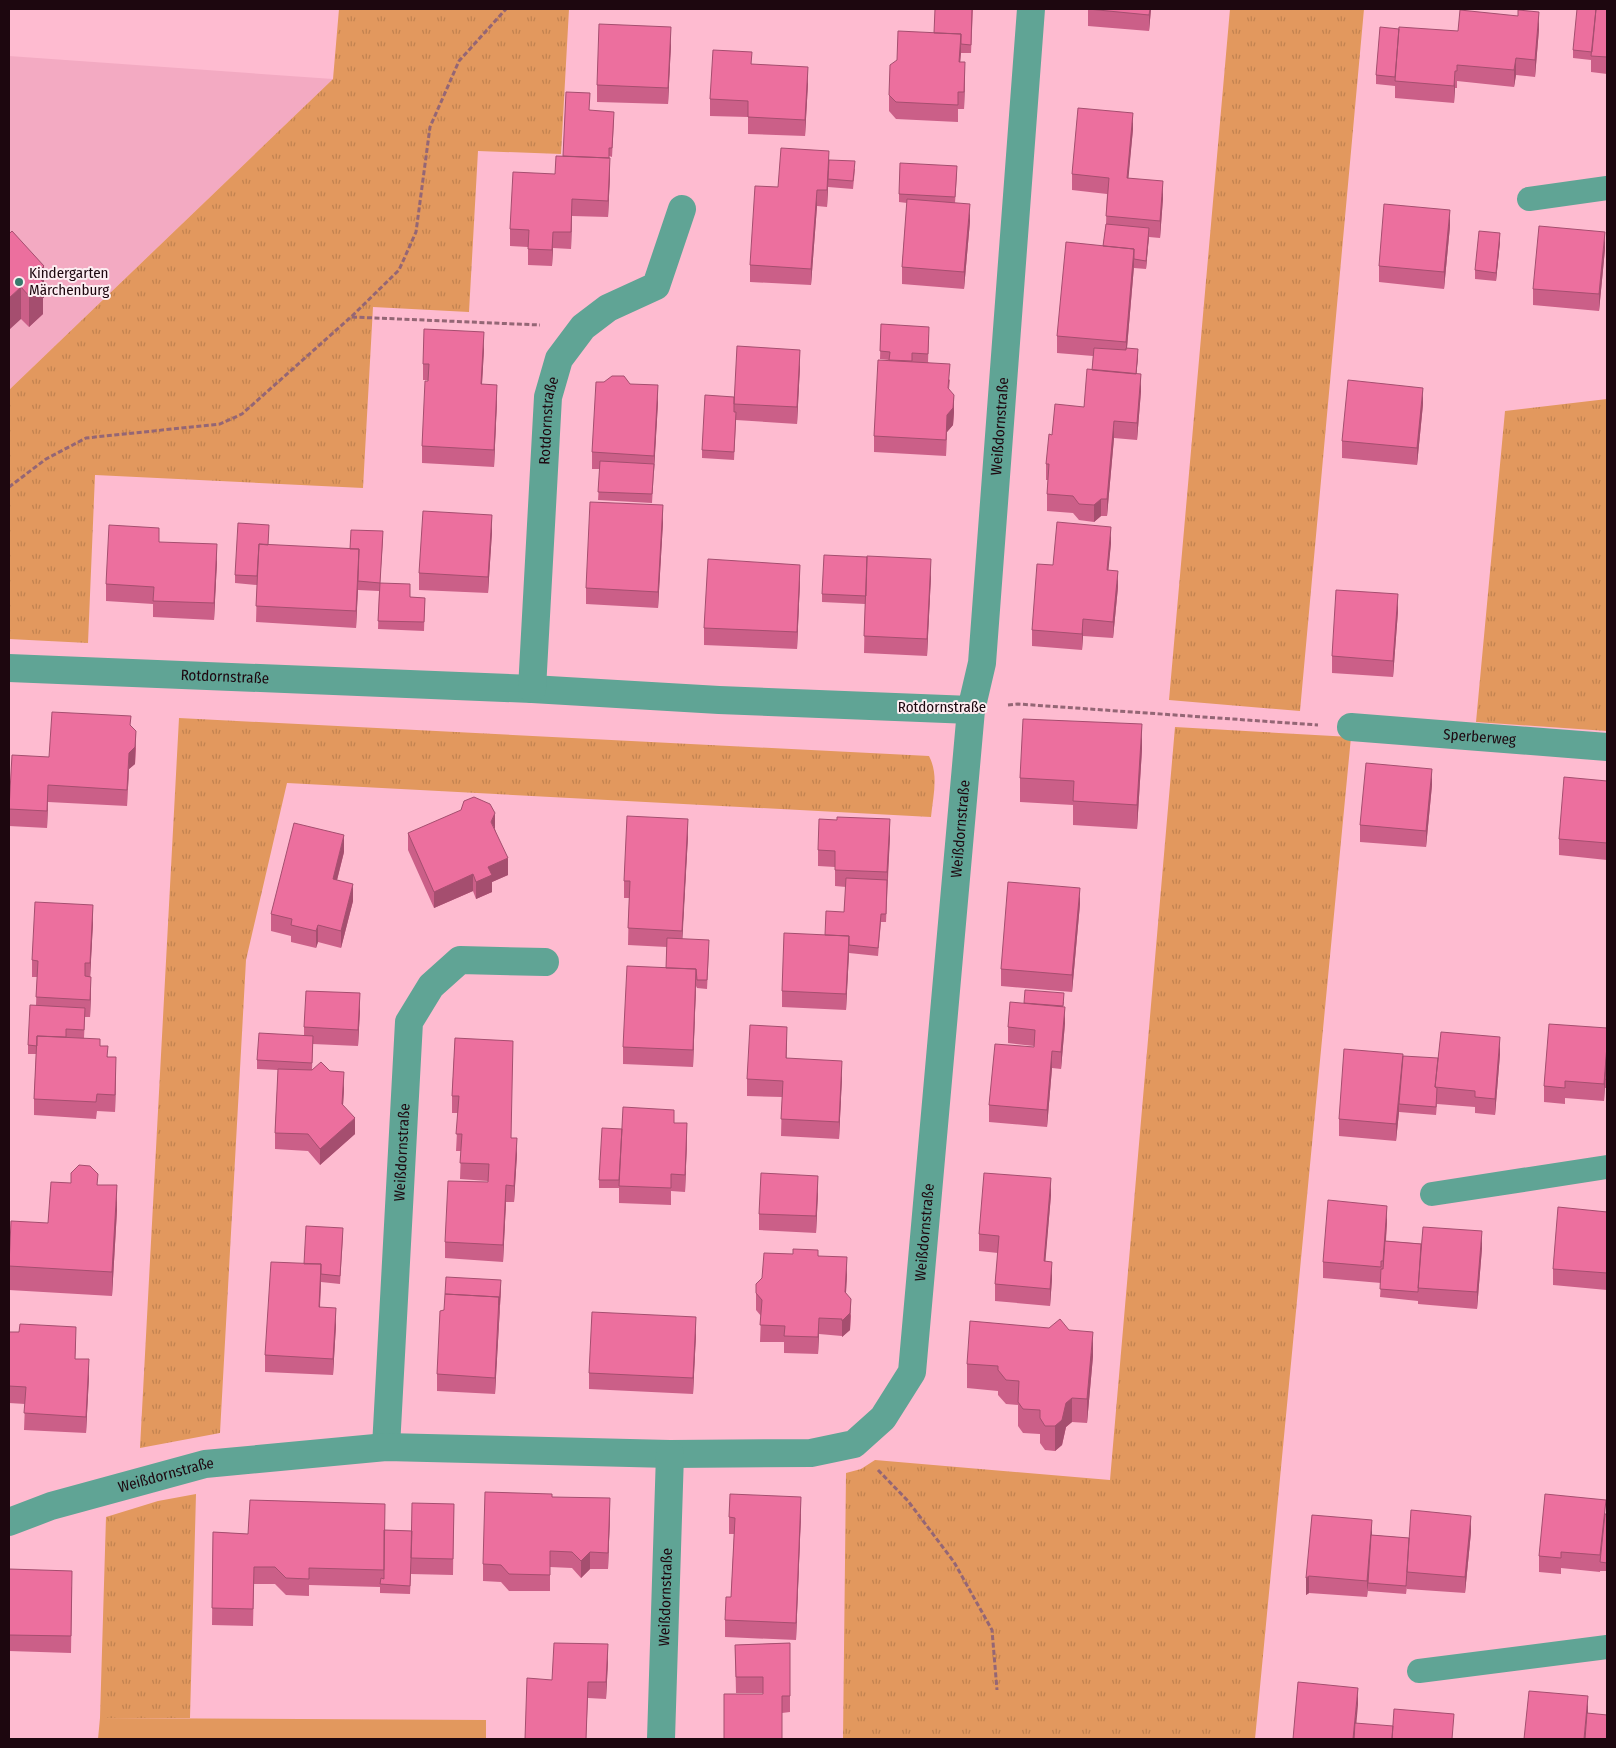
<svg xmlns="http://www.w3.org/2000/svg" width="1616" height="1748" font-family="'Fira Sans Condensed',sans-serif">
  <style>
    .built { fill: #f3aac2 }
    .green { fill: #e2985e }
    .park { fill: url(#park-tufts) }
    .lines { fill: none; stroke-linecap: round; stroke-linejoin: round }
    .path { stroke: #946675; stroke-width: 3; stroke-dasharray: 5 2.5; stroke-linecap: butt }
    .lane { stroke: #60a495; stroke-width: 24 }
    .street { stroke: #60a495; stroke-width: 28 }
    .wall { fill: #cb5f88 }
    .shaded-wall { fill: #a54e6f }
    .building { fill: #ec6f9e; stroke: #a54e6f }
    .poi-dot { fill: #367a6c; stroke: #fcedf1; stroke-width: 2 }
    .labels { text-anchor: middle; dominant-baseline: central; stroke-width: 4; stroke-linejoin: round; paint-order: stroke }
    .poi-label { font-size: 15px; fill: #1d070f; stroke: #fcedf1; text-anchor: start }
    .street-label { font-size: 15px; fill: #1d070f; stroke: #fcedf1 }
  </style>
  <defs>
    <pattern id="park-tufts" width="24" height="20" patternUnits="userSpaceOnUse" patternTransform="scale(1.25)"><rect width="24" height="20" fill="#e2985e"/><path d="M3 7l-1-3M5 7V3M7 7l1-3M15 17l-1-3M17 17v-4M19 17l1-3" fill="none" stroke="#c18250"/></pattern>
  </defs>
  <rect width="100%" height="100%" fill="#febbd0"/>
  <path class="built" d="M9 56 333 79 9 390Z"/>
  <path class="green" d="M100 1718 486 1720V1739H98Z"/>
  <path class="park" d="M339 9H569L561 154 478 151 469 312 373 307 363 488 95 475 88 643 9 639V390L333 79Z
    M1230 9H1364L1300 711 1169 700Z
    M1607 399V731L1476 722 1505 411Z
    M179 718 929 756C939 775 933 796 931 817L287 783 246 960 220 1433 140 1448Z
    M1175 727 1351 737 1255 1739H843L846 1473 861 1469 875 1460 1110 1480Z
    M196 1494 190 1718H100L106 1517 158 1501Z"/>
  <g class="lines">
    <path class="path" d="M352 317 540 325
      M9 487 46 459 86 438 220 424 242 414 351 317 399 270 416 232 430 127 459 61 506 9
      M1008 705 1018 704 1318 725
      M878 1470 908 1501 954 1562 992 1630 997 1690"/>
    <path class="lane" d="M1529 199 1607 188
      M1432 1194 1607 1167
      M1419 1671 1607 1647"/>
    <g class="street">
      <path id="s1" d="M9 668 532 689 719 700 971 710"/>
      <path id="s2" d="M532 689 548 397 559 359 583 327 608 308 656 286 682 209"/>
      <path id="s3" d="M1351 727 1607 747"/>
      <path id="s4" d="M386 1447 409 1022 431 986 460 960 545 962"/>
      <path id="s5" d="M9 1522 51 1506 205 1464 386 1447 670 1454 811 1453 854 1444 883 1418 912 1372 971 710 982 663 1031 9"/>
      <path id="s6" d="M661 1739 670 1454"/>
    </g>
  </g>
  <path class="wall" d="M973 9 971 53H961V52L960 62 965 79 964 109H958V122L896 119 889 111V95Z
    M1088 9H1151L1149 31 1088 26Z
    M1607 9V74L1591 72V60L1573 58V50Z
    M1399 29 1458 31 1539 29 1535 77 1516 75 1514 87 1457 81V88H1455L1454 103 1395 98V86L1376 84V75Z
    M671 44 668 104 597 102V85Z
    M808 83 805 136 748 134V117L710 116V99Z
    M590 110 614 120 612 157 609 156 610 175 608 217 572 216 571 249 553 248 552 266 528 265V247L510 246V229L555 174 563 156Z
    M1133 129 1128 178 1163 198 1160 238 1149 237 1146 269 1134 268V266L1127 348 1138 357 1136 374 1141 391 1137 440 1114 438 1107 516H1101L1094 522 1079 520 1073 513 1047 511V494L1048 480H1046V464L1052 435 1084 407 1092 370 1093 356 1057 353V336L1103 246 1106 224 1107 194 1072 190V174Z
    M829 160 855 169 853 189 828 187 827 207 817 206 811 285 750 282V265Z
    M957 174 955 203 970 221 964 289 902 284V267L907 203 899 202V194Z
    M1450 226 1444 289 1379 282V266Z
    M9 234 44 298H43V314L29 327 21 319Z
    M1500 242 1496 281 1475 279V270Z
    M1605 249 1599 311 1533 305V289Z
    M881 324 929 335 928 362 950 380 949 389 954 412 953 425 947 432 946 456 874 452V436L889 360 880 359Z
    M484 349 482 384 497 401 494 467 422 463V446L428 380H423V364Z
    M800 366 797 424 736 420 734 460 702 458V450L734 397Z
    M630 384 658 402 652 503 598 500 600 469H592V452Z
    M1423 404 1417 465 1342 458V441Z
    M663 522 658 608 586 604V588Z
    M492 532 488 593 419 590V573Z
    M383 540 380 583 410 597 425 598 424 631 378 629 379 591 358 590 356 628 256 622 257 585 235 583V575L268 545 350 549Z
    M159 542 217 561 214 620 153 617V604L106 601V584Z
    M1111 543 1108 570 1118 587 1113 638 1083 636 1082 650 1032 646V630L1053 565Z
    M931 576 927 656 864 653 865 604 822 602V594Z
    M800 581 797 649 704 645V628Z
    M1398 611 1393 677 1332 673V656Z
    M131 726 136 748 135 764 129 769 127 806 48 802 47 828 9 826V809L49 757Z
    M1142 749 1137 829 1073 825V805L1020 802V778Z
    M1607 781V860L1559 855V839Z
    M1432 785 1426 847 1360 842V825Z
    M495 829 508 875 492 882V892L476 899 473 891 434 908 408 850V833Z
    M688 836 682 939 709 949 707 989 697 988 696 986 693 1067 623 1064V1047L666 968 667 947 628 945 629 898H624V881Z
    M890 836 886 922H881L878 956 849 953 846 1010 782 1007V991L825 935 844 912 846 887 835 886V867L818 866V850Z
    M344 852 337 880 353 901 341 948 318 942 316 948 291 942V936L271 931V914Z
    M1080 904 1072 992 1001 986V969Z
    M93 922 90 977 91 993 90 1017H85L84 1038 100 1046 108 1057 116 1074 115 1112 97 1111 96 1119 34 1115V1099L36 1054H28V1045L36 1005 37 977H32V960Z
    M1064 1002 1063 1007 1065 1023 1061 1069 1052 1068 1047 1127 989 1122V1105L1034 1047V1046L1008 1043V1027L1024 1003Z
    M360 1010 358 1046 313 1044 312 1070 344 1089 343 1105 355 1134 320 1165 308 1151 275 1149V1133L278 1070 257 1069V1060L304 1035V1027Z
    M1607 1028V1088H1605V1083L1604 1101 1565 1098V1104L1544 1102V1086Z
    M455 1038 511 1138 517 1154 514 1202H506L503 1262 445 1258V1242L488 1182V1181L460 1179 461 1151H456L458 1113H452V1096Z
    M787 1043 786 1058 842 1077 839 1139 781 1136 782 1097 747 1096V1079Z
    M1500 1054 1495 1115 1475 1113V1107L1437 1104 1436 1115 1399 1112 1396 1141 1339 1136V1119L1403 1058H1438Z
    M674 1123 687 1140 685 1192 671 1191V1205L619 1203V1188H599V1180L622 1129Z
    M98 1185 117 1210 112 1296 9 1290V1255L48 1223Z
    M818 1193 816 1233 759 1230V1214Z
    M1051 1195 1045 1261 1052 1279 1050 1306 995 1301V1284L998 1253 979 1251V1234Z
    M1607 1212V1290L1553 1285V1269Z
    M1387 1222 1386 1241 1482 1248 1477 1309 1418 1304V1301L1380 1297 1381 1283 1323 1278V1262Z
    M343 1236 340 1284 321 1282 320 1308 336 1325 333 1375 265 1372V1355L304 1264Z
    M818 1256 847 1274 846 1293 851 1316 850 1330 842 1337V1336L819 1334 818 1354 784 1353V1342H760L761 1316 756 1310V1284Z
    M501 1288 495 1394 437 1391V1374L444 1310Z
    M9 1332 76 1344 75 1359 89 1376 86 1433 24 1430 25 1404 9 1403Z
    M696 1334 693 1394 589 1389V1373Z
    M1093 1356 1087 1423 1072 1422 1066 1427 1062 1445 1055 1451 1045 1450 1040 1443V1434L1023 1433 1018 1426V1405L1006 1404 998 1395V1391L967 1388V1364Z
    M552 1497 610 1515 608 1569H590L581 1578 572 1568 550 1567V1591H509L501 1582 483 1581V1564Z
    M454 1504 453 1575 411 1574 410 1594 380 1593V1587L309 1585V1596L286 1595 275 1584H254L253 1626 212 1625 213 1532 248 1534 385 1530 412 1531Z
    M801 1514 796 1640 725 1637V1620L731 1597 734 1534H729V1517Z
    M1606 1514H1607V1571H1600V1572L1561 1568V1574L1539 1572V1556Z
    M1312 1515 1372 1535 1409 1538 1471 1532 1465 1593 1407 1589V1587L1406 1594 1368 1591V1585L1367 1597 1309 1593 1306 1595Z
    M9 1569 72 1587 71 1653 9 1651Z
    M790 1643V1712L782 1713 763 1693H736L735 1645Z
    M608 1661 606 1699 588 1698 586 1739H525L552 1680Z"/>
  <path class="shaded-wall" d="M1150 9H1151L1149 31V15Z
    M1539 12V29L1535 77V60Z
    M671 27V44L668 104V88Z
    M961 34V52L959 78V62Z
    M1516 58V75L1514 87V70Z
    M965 62V79L964 109V92Z
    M808 67V83L805 136V120Z
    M1455 71V88L1454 103V86Z
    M1133 113V129L1127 194V178Z
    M829 151V168L827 207V190Z
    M610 158V175L608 217V201Z
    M1163 181V198L1160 238V221Z
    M817 190V206L811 285V269Z
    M572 199V216L571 249V232Z
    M970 204V221L964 289V272Z
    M1450 210V226L1444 289V272Z
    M1149 228V236L1146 269V261Z
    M553 232V248L552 266V250Z
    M1605 232V249L1599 311V294Z
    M1500 233V242L1496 281V273Z
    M1134 249V266L1126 359V342Z
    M44 266V298H43V314L29 327V296L36 274Z
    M21 287V319L9 330V298Z
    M484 332V349L481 400V384Z
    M1138 349V357L1135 390V382Z
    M800 350V366L797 424V407Z
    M1141 374V391L1137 440V423Z
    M497 385V401L494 467V450Z
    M658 385V402L654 472V456Z
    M1423 388V404L1417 465V448Z
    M954 395V412L953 425 947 432 946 456 947 415Z
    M1114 421V438L1107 516V499Z
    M1101 499V516L1094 522V505Z
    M663 505V522L658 608V592Z
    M492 515V532L488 593V577Z
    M1111 527V543L1107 586V570Z
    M217 544V561L214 620V603Z
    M359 549V566L356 628V611Z
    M931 559V576L927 656V639Z
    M800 565V581L797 649V632Z
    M1118 571V587L1113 638V622Z
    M1398 594V611L1393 677V661Z
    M1083 619V636L1082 650V634Z
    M1142 724V749L1137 829V805Z
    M136 731 135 764 129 769 127 806 129 753Z
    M1432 769V785L1426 847V831Z
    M48 785V802L47 828V811Z
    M495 813V830L491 822Z
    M688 819V836L682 947V931Z
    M890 819V836L887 889V872Z
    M344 835V852L333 896V879Z
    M508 858V875L492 882V892L476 899V882L488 867Z
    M473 874V891L434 908V892Z
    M353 884V901L341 948V931Z
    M1080 888V904L1072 992V975Z
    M93 905V922L90 980V963Z
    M318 925V942L316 948V931Z
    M849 936V953L846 1010V994Z
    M696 969V986L693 1067V1050Z
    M91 977V993L90 1017V1000Z
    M360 993V1010L358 1046V1030Z
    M1065 1007V1023L1061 1069V1052Z
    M787 1027V1043L786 1075V1058Z
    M1500 1037V1054L1495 1115V1099Z
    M1607 1045 1605 1083 1604 1101V1084Z
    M1052 1051V1068L1047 1127V1110Z
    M1403 1054 1399 1104V1112L1396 1141V1124Z
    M116 1057V1074L115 1112V1095Z
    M842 1061V1077L839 1139V1122Z
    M344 1072V1089L342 1121V1104Z
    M355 1118V1134L320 1165V1149Z
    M687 1123V1140L685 1192V1175Z
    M517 1138V1154L514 1202V1186Z
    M818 1176V1193L816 1233V1216Z
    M1051 1178V1195L1044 1278V1261Z
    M117 1185V1210L112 1296V1272Z
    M506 1185V1202L503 1262V1245Z
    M1387 1206V1222L1383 1278V1261Z
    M1482 1231V1248L1477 1309V1292Z
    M847 1257V1274L845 1309V1292Z
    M1052 1262V1279L1050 1306V1289Z
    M321 1264V1281L319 1324V1307Z
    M501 1280V1288L495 1394V1378Z
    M851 1299 850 1330 842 1337V1321Z
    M336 1308V1325L333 1375V1359Z
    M696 1317V1334L693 1394V1378Z
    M819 1318V1334L818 1354V1337Z
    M1093 1332V1356L1087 1423V1399Z
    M89 1359V1376L86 1433V1417Z
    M1072 1398V1422L1066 1427 1062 1445 1055 1451V1426L1066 1403Z
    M801 1497V1514L796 1640V1623Z
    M610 1498V1515L608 1569V1553Z
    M1471 1516V1532L1465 1593V1577Z
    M1372 1520V1537L1367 1597V1581Z
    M590 1552V1569L581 1578V1561Z
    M1309 1576V1593L1306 1595V1578Z
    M608 1644V1661L606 1699V1682Z
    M1358 1688V1705L1355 1739H1353Z
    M1588 1696V1713L1586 1739H1584Z"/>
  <path class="building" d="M935 9H972L971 45 961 44V34L934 33Z
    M1088 9H1150L1149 15Z
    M1577 9H1596L1592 52 1573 50Z
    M1596 9H1607V57L1591 56Z
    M1460 10 1518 16V10L1539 12 1535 60 1516 58 1514 70 1457 65V71H1455L1454 86 1395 81 1399 27 1458 31Z
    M599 24 671 27 668 88 597 85Z
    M1380 27 1399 29 1395 77 1376 75Z
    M898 31 961 34 959 62H965L964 92H958V105L896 102 889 95 890 65 897 60Z
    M713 50 752 52 751 64 808 67 805 120 748 117V101L710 99Z
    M566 92 590 93 589 110 614 112 612 148H609V158L563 156Z
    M1078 108 1133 113 1127 178 1163 181 1160 221 1106 216 1109 178 1072 174Z
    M781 148 829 151 827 190H817L811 269 750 265 755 186 778 187Z
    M556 156 610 158 608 201 572 199 571 232H553L552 250 528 249 529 230 510 229 513 172 555 174Z
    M829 160 855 161 853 181 828 179Z
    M900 163 957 166 955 197 899 194Z
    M907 199 970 204 964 272 902 267Z
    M1384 204 1450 210 1444 272 1379 266Z
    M1106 224 1149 228 1146 261 1134 259V249L1103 246Z
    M1539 226 1605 232 1599 294 1533 289Z
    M12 231 44 266 36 274 43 282 29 296 21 287 9 298V234Z
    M1479 231 1500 233 1496 273 1475 270Z
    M1066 242 1134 249 1126 342 1057 336Z
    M881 324 929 327 928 354 912 353V361L889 360 890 352 880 351Z
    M424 329 484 332 481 384 497 385 494 450 422 446 425 381H428L429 364H423Z
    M737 346 800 350 797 407 734 404Z
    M1094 348 1126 350V348L1138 349 1136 374 1092 370Z
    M878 360 950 364 948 388 954 395 953 408 947 415 946 440 874 436Z
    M1087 369 1141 374 1137 423 1114 421 1107 499H1101L1094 505 1079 504 1073 496 1047 494 1049 464H1046L1049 434 1052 435 1055 404 1084 407Z
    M612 376H624L630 384 658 385 654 456 592 452 596 382H604Z
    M1348 380 1423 388 1417 448 1342 441Z
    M705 395 734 397V412H736L734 452 702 450Z
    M600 461 654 464 652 494 598 492Z
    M590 502 663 505 658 592 586 588Z
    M423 511 492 515 488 577 419 573Z
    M1057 522 1111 527 1107 570 1118 571 1113 622 1083 619 1082 634 1032 630 1037 564 1053 565Z
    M238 523 269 525 268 545 259 544 257 576 235 575Z
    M109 525 159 528V542L217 544 214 603 153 601 154 587 106 584Z
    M351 530 383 531 380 583 410 584V597L425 598 424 622 378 621 380 583 358 581 359 549H350Z
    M259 544 359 549 356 611 256 606Z
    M824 555 867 557 866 596 822 594Z
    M867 556 931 559 927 639 864 636Z
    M708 559 800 565 797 632 704 628Z
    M1336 590 1398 594 1393 661 1332 656Z
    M52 712 131 716 130 725 136 731 135 747 129 753 127 790 48 785 47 811 9 809 12 755 49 757Z
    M1023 719 1142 724 1137 805 1073 801 1074 781 1020 778Z
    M1366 763 1432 769 1426 831 1360 825Z
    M1564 777 1607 781V843L1559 839Z
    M474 797 490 804 495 813 491 822 508 858 488 867 492 875 476 882 473 874 434 892 408 833 461 810 464 801Z
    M627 816 688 819 682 931 628 928 630 881H624Z
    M837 817 890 819 887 872 835 870V851L818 850 819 819 837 820Z
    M294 823 344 835 333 879 353 884 341 931 318 925 316 931 291 925 292 919 271 914Z
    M846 878 887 880 886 914H881L878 948 849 945V936L825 935 826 911 844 912Z
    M1008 882 1080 888 1072 975 1001 969Z
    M35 902 93 905 90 963H85V976L91 977 90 1000 36 997 38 961 32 960Z
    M784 933 849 936 846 994 782 991Z
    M667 938 709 940 707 980H697L696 969 666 968Z
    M627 966 696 969 693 1050 623 1047Z
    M1025 990 1064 993 1063 1006 1024 1003Z
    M306 991 360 993 358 1030 304 1027Z
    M1010 1002 1065 1007 1061 1052 1052 1051 1047 1110 989 1105 995 1044 1034 1047 1035 1030 1008 1027Z
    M30 1005 85 1008 84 1030 66 1029V1037L37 1036V1046L28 1045Z
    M1549 1024 1607 1028V1045L1604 1084 1565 1081V1088L1544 1086Z
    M750 1025 787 1027 786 1058 842 1061 839 1122 781 1119 783 1081 747 1079Z
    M1441 1032 1500 1037 1495 1099 1475 1097V1091L1435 1087Z
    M259 1033 313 1036 312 1063 257 1060Z
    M37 1036 100 1039V1046H108L107 1057H116L115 1095 97 1094 96 1102 34 1099Z
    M455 1038 513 1041 511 1138H517L514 1186 506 1185 503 1245 445 1242 448 1181 488 1182 489 1164 460 1163 462 1134H456L459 1096H452Z
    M1344 1049 1403 1054 1396 1124 1339 1119Z
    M1607 1049V1080L1605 1079Z
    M1403 1056 1438 1058 1435 1087 1437 1088 1436 1107 1399 1104Z
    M321 1062 330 1071 344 1072 342 1104 355 1118 320 1149 308 1134 275 1133 278 1069 312 1070Z
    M623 1107 674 1110V1123H687L685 1175 671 1174V1188L619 1186Z
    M602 1128 622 1129 619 1180H599Z
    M79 1165 90 1166 98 1174 97 1185H117L112 1272 9 1266 11 1221 48 1223 51 1182 71 1183V1173Z
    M761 1173 818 1176 816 1216 759 1214Z
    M984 1173 1051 1178 1044 1261 1052 1262 1050 1289 995 1284 999 1236 979 1234Z
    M1328 1200 1387 1206 1383 1261H1381V1267L1323 1262Z
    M1558 1207 1607 1212V1273L1553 1269Z
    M306 1226 343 1228 340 1276 321 1274V1264H304Z
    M1423 1227 1482 1231 1477 1292 1418 1288Z
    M1385 1241 1421 1244 1418 1292 1380 1289 1381 1269H1383Z
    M793 1249 818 1250V1256L847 1257 845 1292 851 1299 850 1313 842 1321V1319L819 1318 818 1337 784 1336 785 1326 760 1325 762 1300 756 1293V1284L762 1278 764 1253 793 1254Z
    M271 1262 321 1264 319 1307 336 1308 333 1359 265 1355Z
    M446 1277 501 1280 499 1305V1297L445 1294Z
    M445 1294 499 1297 495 1378 437 1374 440 1311 444 1310Z
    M592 1312 696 1317 693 1378 589 1373Z
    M1060 1319 1069 1330 1093 1332 1087 1399 1072 1398 1066 1403 1062 1420 1055 1426H1045L1040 1418V1410L1023 1409 1018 1402 1019 1381 1006 1380 998 1370V1366L967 1364 970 1321 1049 1328Z
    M20 1324 76 1327 75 1359H89L86 1417 24 1413 26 1387 9 1386V1332H19Z
    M485 1492 552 1494V1497L610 1498 608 1553 590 1552 581 1561 572 1552 550 1551V1575L509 1574 501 1565 483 1564Z
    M730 1494 801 1497 796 1623 725 1620 726 1597H731L735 1518 729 1517Z
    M1545 1494 1606 1500 1600 1555 1561 1552V1558L1539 1556Z
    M250 1500 385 1504 384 1570 309 1568V1579L286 1578 275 1567H254L253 1609 212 1608 213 1532 248 1534Z
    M412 1503 454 1504 453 1559 411 1558Z
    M1411 1510 1471 1516 1465 1577 1407 1572Z
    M1605 1514H1607V1563L1600 1562Z
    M1312 1515 1372 1520 1367 1581 1309 1576 1306 1578Z
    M384 1530 412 1531 410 1586 380 1584 381 1578 384 1579Z
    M1371 1535 1409 1538 1406 1586 1368 1583Z
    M9 1569 72 1571 71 1636 9 1635Z
    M554 1643 608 1644 606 1682H588L586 1739H525L527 1678 552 1680Z
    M790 1643V1696H782V1739H724V1694H763V1677H736L735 1645Z
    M1298 1682 1358 1688 1353 1739H1293Z
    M1529 1691 1588 1696 1584 1739H1524Z
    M1394 1709 1454 1714 1452 1739H1392Z
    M1587 1713 1607 1715V1739H1585Z
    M1355 1723 1393 1726 1392 1739H1354Z"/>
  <circle class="poi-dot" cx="19" cy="282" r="5"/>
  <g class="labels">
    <g class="poi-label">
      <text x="29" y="273">Kindergarten<tspan x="29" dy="17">Märchenburg</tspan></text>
    </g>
    <g class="street-label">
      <text stroke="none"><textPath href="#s2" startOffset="269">Rotdornstraße</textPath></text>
      <text stroke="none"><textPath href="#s5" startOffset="1899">Weißdornstraße</textPath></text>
      <text stroke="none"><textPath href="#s1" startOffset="216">Rotdornstraße</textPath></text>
      <text x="942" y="707">Rotdornstraße</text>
      <text stroke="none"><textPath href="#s3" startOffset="129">Sperberweg</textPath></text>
      <text stroke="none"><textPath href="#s5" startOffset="1494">Weißdornstraße</textPath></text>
      <text stroke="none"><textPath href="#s4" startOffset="295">Weißdornstraße</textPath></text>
      <text stroke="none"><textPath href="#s5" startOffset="1089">Weißdornstraße</textPath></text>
      <text stroke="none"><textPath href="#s5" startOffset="164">Weißdornstraße</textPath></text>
      <text stroke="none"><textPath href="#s6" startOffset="142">Weißdornstraße</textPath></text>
    </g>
  </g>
  <rect width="1616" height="1748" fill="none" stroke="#1d070f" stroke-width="20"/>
</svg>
